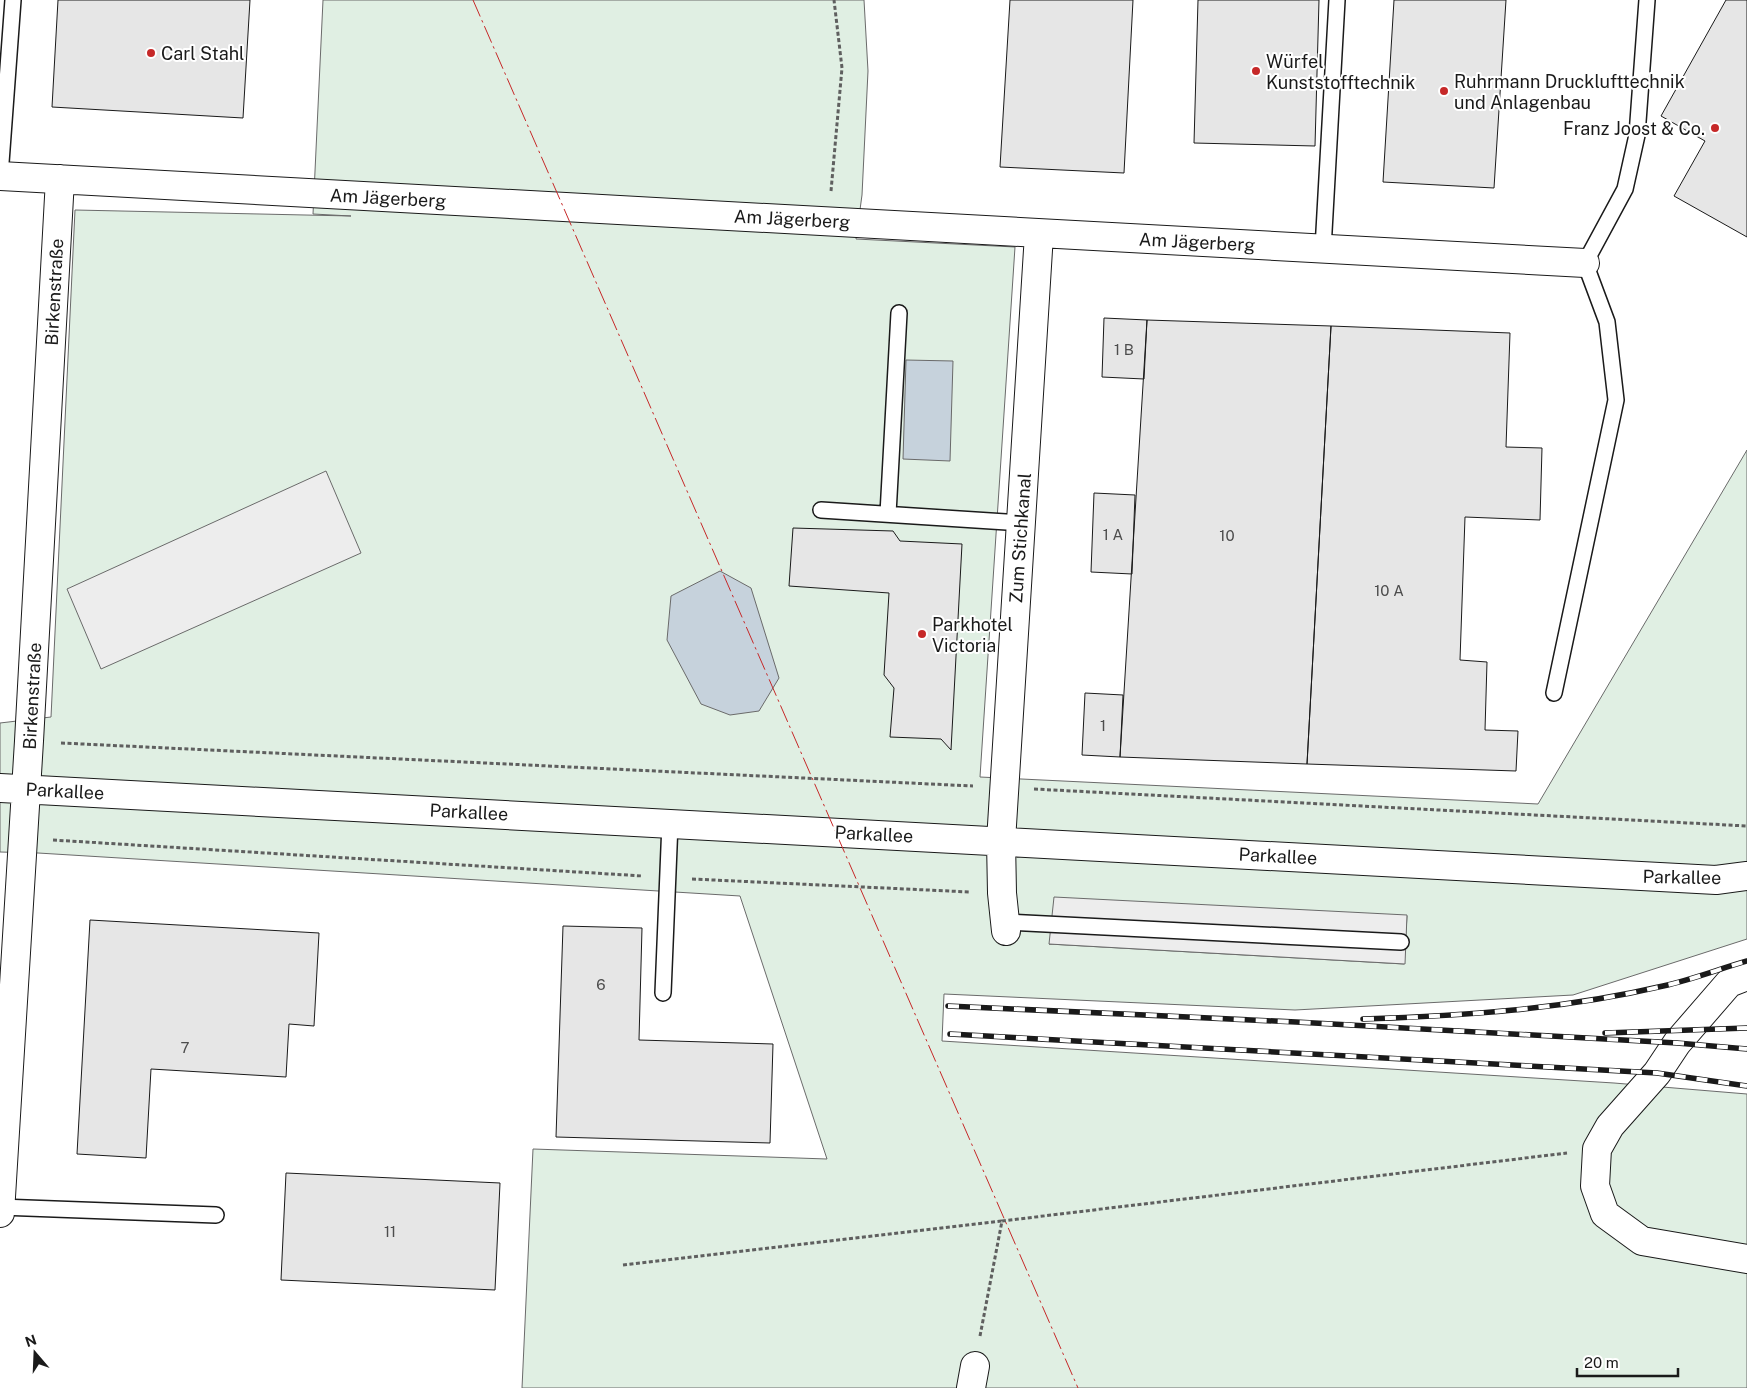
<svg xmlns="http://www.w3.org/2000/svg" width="1747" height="1388" font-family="'Public Sans',sans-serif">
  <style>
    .green { fill: #e0efe3; stroke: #6a6a6a; fill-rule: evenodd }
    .parking { fill: #ededed; stroke: #6a6a6a }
    .water { fill: #c6d2dc; stroke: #6a6a6a }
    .building { fill: #e6e6e6; stroke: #1a1a1a }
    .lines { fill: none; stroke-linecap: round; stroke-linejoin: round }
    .lane-casing { stroke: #1a1a1a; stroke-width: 18 }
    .street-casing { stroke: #1a1a1a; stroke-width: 30 }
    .path { stroke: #5f5f5f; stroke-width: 3; stroke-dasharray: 4 2.5; stroke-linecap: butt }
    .lane { stroke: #fff; stroke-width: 15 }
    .street { stroke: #fff; stroke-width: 28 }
    .rail-casing { stroke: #1a1a1a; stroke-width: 5.5 }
    .rail { stroke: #fff; stroke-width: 4; stroke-dasharray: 11; stroke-linecap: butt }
    .power { stroke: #c62828; stroke-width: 1; stroke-dasharray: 18 4 2.5 4; stroke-linecap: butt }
    .poi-dot { fill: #c62828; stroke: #fff; stroke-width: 2 }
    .labels { text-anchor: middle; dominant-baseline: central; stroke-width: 4; stroke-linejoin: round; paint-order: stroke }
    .number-label { font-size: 15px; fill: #4d4d4d }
    .poi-label { font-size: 18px; fill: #1a1a1a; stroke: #fff; text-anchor: start }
    .street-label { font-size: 18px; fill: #1a1a1a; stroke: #fff }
  </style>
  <rect width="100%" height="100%" fill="#fff"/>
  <path class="green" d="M323 0H864L868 71 862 195 856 239 1015 247 980 777 1538 804 1747 450V939L1573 995 1295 1010 944 994 942 1041 1614 1083 1747 1094V1388H522L533 1149 827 1159 740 896 38 853 0 852V723L51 717 75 210 351 216 313 214ZM1407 916 1404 964 1049 944Z"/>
  <path class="parking" d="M326 471 361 553 101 669 67 589Z
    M1054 897 1407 915 1405 964 1049 944Z"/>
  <path class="water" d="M906 360 953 361 950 461 903 459Z
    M720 571 751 588 779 678 759 711 730 715 701 704 667 640 671 596Z"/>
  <path class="building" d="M58 0H250L243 118 52 107Z
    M1010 0H1133L1124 173 1000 167Z
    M1198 0H1319L1315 146 1194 143Z
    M1394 0H1506L1494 188 1383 182Z
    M1726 0H1747V237L1674 196 1705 141 1661 116Z
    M1104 318 1147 320 1144 379 1102 377Z
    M1147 320 1331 326 1307 764 1120 757Z
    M1331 326 1510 333 1506 447 1542 448 1540 520 1465 517 1460 660 1487 662 1485 730 1518 731 1516 771 1307 764Z
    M1094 493 1135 495 1132 574 1091 572Z
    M793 528 893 531 900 541 962 544 951 750 941 739 890 737 894 688 884 675 889 593 789 586Z
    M1085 693 1123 695 1120 757 1082 755Z
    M90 920 319 933 314 1026 289 1024 286 1077 151 1069 146 1158 77 1154Z
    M563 926 642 928 639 1040 773 1044 770 1143 556 1137Z
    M286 1173 500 1183 495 1290 281 1280Z"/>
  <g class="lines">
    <defs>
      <path id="lane" d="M0 176 13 0
        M1323 249 1337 0
        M821 510 1021 523
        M888 514 899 313
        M1554 693 1616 400 1607 322 1585 263 1625 189 1637 135 1647 0
        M1006 922 1401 942
        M663 993 670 823
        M0 1207 216 1215"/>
      <path id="street" d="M0 176C528 205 1056 235 1585 263
        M0 788 1716 880 1747 876
        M1006 931 1002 893 1001 841 1039 234
        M1747 976 1729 983 1677 1043 1657 1073 1610 1126 1597 1149 1595 1186 1605 1214 1642 1241 1747 1259
        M0 1213 29 741 60 179
        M971 1388 975 1366"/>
    </defs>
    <use href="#lane" class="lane-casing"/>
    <use href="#street" class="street-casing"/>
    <path class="path" d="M831 191 842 68 834 0
      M61 743 973 786
      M1034 789 1747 826
      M53 840 643 876
      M692 879 970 892
      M623 1265 1002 1221
      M980 1336 1002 1221 1567 1153"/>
    <use href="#lane" class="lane"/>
    <use href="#street" class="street"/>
    <defs>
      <path id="rail" d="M948 1006 1296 1022 1677 1043 1747 1049
        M1363 1019C1463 1016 1565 1009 1663 986 1691 980 1719 969 1747 961
        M1605 1033 1747 1028
        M950 1034 1657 1073 1747 1086"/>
    </defs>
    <use href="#rail" class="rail-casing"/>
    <use href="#rail" class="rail"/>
    <path class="power" d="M473 0 1078 1388"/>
  </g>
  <g class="poi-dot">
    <circle cx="151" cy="53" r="5"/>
    <circle cx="1256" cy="71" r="5"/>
    <circle cx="1444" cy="91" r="5"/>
    <circle cx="1715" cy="128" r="5"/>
    <circle cx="922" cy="634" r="5"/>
  </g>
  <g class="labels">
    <g class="number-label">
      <text x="1124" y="349">1 B</text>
      <text x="1113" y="534">1 A</text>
      <text x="1227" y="535">10</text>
      <text x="1389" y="590">10 A</text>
      <text x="1103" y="725">1</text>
      <text x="601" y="984">6</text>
      <text x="185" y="1047">7</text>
      <text x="390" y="1231">11</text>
    </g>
    <g class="poi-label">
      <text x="161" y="53">Carl Stahl</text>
      <text x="1266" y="61">Würfel<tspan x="1266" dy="21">Kunststofftechnik</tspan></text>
      <text x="1454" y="81">Ruhrmann Drucklufttechnik<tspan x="1454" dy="21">und Anlagenbau</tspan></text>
      <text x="1705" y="128" text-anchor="end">Franz Joost &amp; Co.</text>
      <text x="932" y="624">Parkhotel<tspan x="932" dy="21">Victoria</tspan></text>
    </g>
    <g class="street-label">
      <text transform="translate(388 198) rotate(3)">Am Jägerberg</text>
      <text transform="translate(792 219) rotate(3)">Am Jägerberg</text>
      <text transform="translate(1197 242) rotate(3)">Am Jägerberg</text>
      <text transform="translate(54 292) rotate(-87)">Birkenstraße</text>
      <text transform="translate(1020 538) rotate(-86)">Zum Stichkanal</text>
      <text transform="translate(32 696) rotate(-87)">Birkenstraße</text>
      <text transform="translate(65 791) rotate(3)">Parkallee</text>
      <text transform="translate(469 812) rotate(3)">Parkallee</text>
      <text transform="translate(874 834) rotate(3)">Parkallee</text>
      <text transform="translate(1278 856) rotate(3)">Parkallee</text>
      <text transform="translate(1682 877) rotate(1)">Parkallee</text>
    </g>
  </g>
  <g transform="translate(35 1353) rotate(341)" stroke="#ffffff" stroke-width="4" paint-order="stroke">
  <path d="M0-4L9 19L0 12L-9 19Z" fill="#1a1a1a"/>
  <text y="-8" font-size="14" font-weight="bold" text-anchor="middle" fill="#1a1a1a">N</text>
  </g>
  <path d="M1577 1368v8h101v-8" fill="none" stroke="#1a1a1a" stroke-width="2.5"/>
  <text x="1584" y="1368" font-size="15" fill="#1a1a1a" stroke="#ffffff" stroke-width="4" paint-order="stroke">20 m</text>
</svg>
